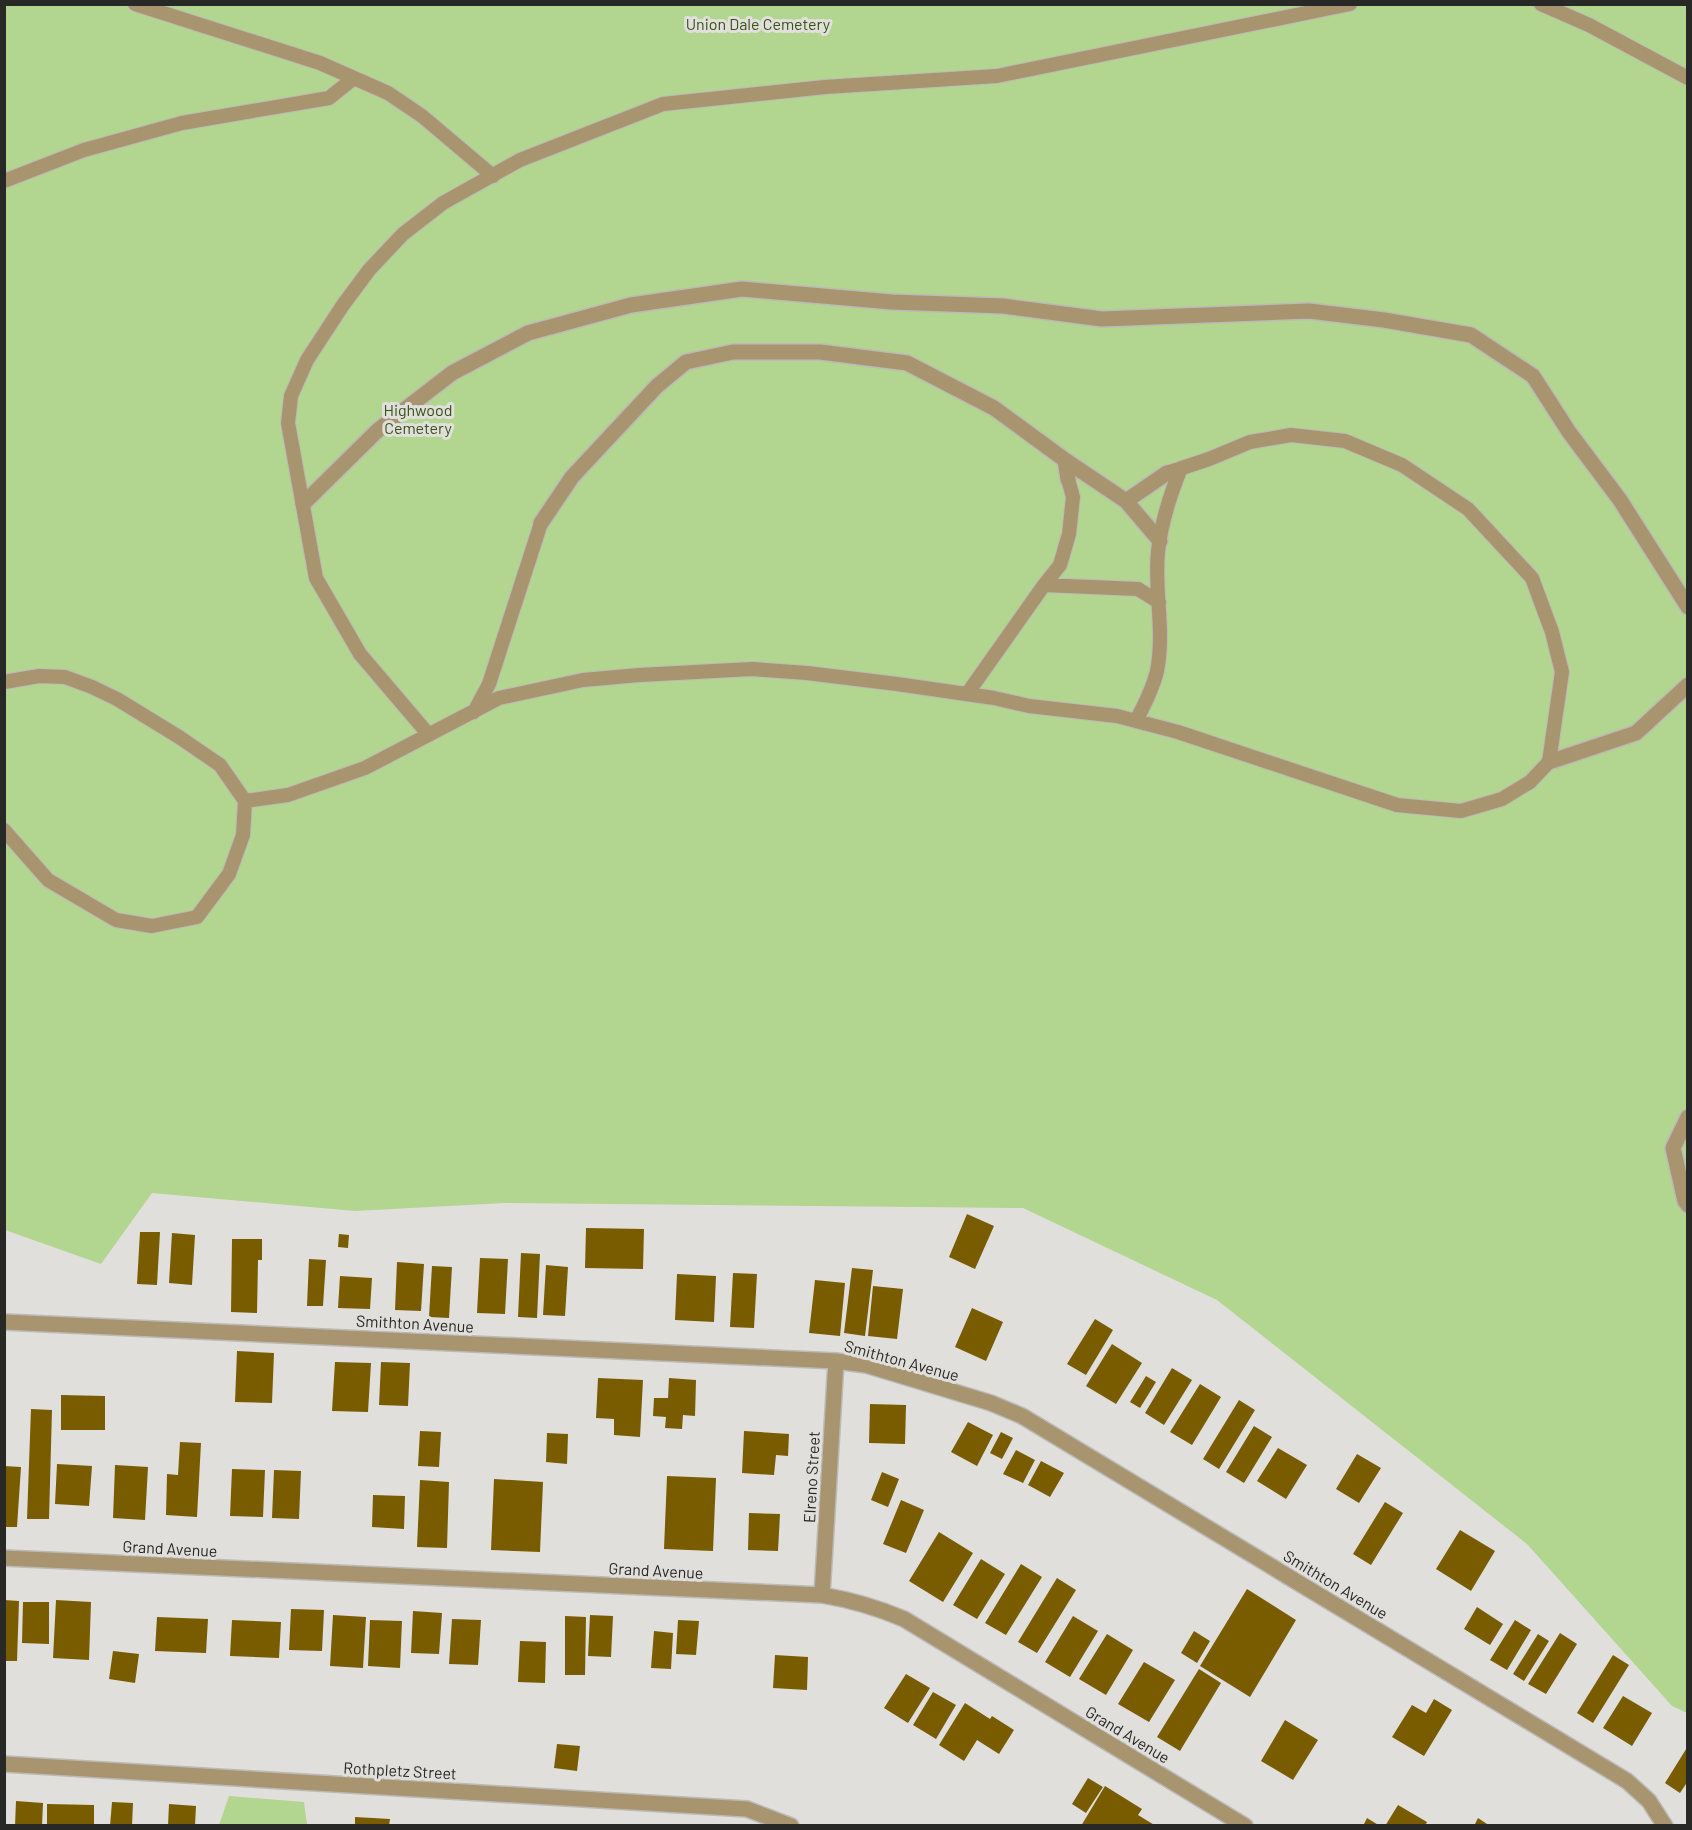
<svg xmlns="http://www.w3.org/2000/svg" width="1692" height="1830" font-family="Barlow,sans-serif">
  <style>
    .green { fill: #b2d58f }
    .building { fill: #795c00 }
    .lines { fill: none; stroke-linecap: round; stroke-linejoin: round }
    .lane-casing { stroke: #bcbab8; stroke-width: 16 }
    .street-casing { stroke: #bcbab8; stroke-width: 18 }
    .lane { stroke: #a8956f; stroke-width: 14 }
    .street { stroke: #a8956f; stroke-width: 15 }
    .labels { text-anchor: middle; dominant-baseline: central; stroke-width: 6; stroke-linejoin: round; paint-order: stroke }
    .park-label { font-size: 16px; fill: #365113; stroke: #e1dfdc }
    .street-label { font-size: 16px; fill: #282826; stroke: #e1dfdc }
  </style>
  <rect width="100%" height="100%" fill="#e1dfdc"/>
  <path class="green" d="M5 5H1687V1713L1672 1706 1527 1544 1217 1300 1023 1208 505 1203 355 1211 152 1193 101 1264 5 1230Z
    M229 1796 304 1802 307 1825H219Z"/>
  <path class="building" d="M967 1214 994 1226 975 1269 949 1257Z
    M586 1228 644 1229 643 1269 585 1268Z
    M140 1232H160L157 1285 137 1284Z
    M172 1233 195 1235 192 1285 169 1283Z
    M339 1234 349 1235 348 1248 338 1247Z
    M232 1239H262V1260H258L257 1313 231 1312Z
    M521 1253 540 1254 537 1318 518 1317Z
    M480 1258 508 1259 505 1314 477 1313Z
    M309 1259 326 1260 323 1306H307Z
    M397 1262 424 1264 421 1311 395 1310Z
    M546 1265 568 1267 565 1316 543 1315Z
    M432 1266 452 1267 449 1318 429 1317Z
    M852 1268 873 1270 865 1336 844 1333Z
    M733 1273 757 1274 754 1328 730 1327Z
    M677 1274 716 1276 714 1322 675 1320Z
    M340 1276 372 1278 370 1309 338 1308Z
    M815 1280 845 1283 840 1336 809 1333Z
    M873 1286 903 1289 897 1339 868 1336Z
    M972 1308 1003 1322 986 1361 955 1347Z
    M1095 1319 1113 1330 1086 1375 1067 1364Z
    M1112 1344 1142 1363 1116 1404 1086 1386Z
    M237 1351 274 1353 272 1403 235 1402Z
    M335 1362 371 1363 368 1412 332 1411Z
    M381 1362 410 1363 408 1406 379 1405Z
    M1172 1368 1192 1380 1164 1425 1145 1413Z
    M1146 1376 1156 1382 1140 1408 1130 1402Z
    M598 1378 643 1380 640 1437 614 1435V1419L596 1418Z
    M669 1378 696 1380 695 1416 683 1415 682 1429 665 1428 666 1417 653 1416 654 1398H668Z
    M1200 1384 1221 1397 1192 1445 1170 1432Z
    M61 1395 105 1396V1430H61Z
    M1239 1400 1255 1410 1219 1469 1203 1459Z
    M870 1404 906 1405 905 1444 869 1443Z
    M31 1409 52 1410 49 1519H27Z
    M968 1422 993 1435 977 1466 951 1452Z
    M1254 1426 1272 1437 1244 1483 1226 1472Z
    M420 1431 441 1432 439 1467 418 1466Z
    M744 1431 789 1434 788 1456 776 1455 774 1475 742 1473Z
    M1001 1432 1013 1438 1002 1459 990 1453Z
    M547 1433 568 1434 567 1464 546 1462Z
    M180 1442 201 1443 197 1517 166 1515 167 1474 178 1475Z
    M1278 1448 1307 1465 1286 1499 1257 1481Z
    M1016 1450 1035 1460 1023 1483 1003 1474Z
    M1357 1454 1381 1468 1359 1503 1336 1489Z
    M1041 1461 1064 1473 1050 1497 1028 1485Z
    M57 1464 92 1466 89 1506 55 1504Z
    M115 1465 148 1467 145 1520 113 1518Z
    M4 1466 21 1467 17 1527H4Z
    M232 1469 265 1470 263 1517 230 1516Z
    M274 1470 301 1471 299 1519 272 1518Z
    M882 1472 899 1479 888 1507 871 1500Z
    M667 1476 716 1478 713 1551 664 1549Z
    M494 1479 543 1482 540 1552 491 1550Z
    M420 1480 449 1482 447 1548 417 1547Z
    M373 1495 405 1496 404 1529 372 1527Z
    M901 1500 924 1510 906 1553 883 1544Z
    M1385 1502 1403 1513 1371 1565 1353 1554Z
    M749 1513 780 1514 778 1551 748 1550Z
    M1460 1530 1495 1551 1471 1591 1436 1569Z
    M939 1532 973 1553 943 1602 909 1581Z
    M981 1559 1005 1574 977 1619 953 1605Z
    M1021 1564 1042 1577 1006 1635 985 1623Z
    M1057 1578 1076 1590 1037 1653 1018 1642Z
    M1247 1589 1296 1620 1250 1697 1200 1666Z
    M4 1600 19 1601 17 1661H4Z
    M56 1600 91 1602 89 1660 53 1658Z
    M23 1602H49V1644L22 1643Z
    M1477 1607 1503 1624 1490 1645 1464 1629Z
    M291 1609 324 1610 322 1651 289 1650Z
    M413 1611 442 1613 439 1654 411 1653Z
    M333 1615 366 1617 363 1668 330 1666Z
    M590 1615 613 1616 611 1657 588 1656Z
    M565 1616 586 1617 585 1675H565Z
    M1073 1616 1098 1631 1070 1677 1045 1662Z
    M157 1617 208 1619 206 1653 155 1651Z
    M452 1619 481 1620 478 1665 449 1664Z
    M232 1620 281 1622 279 1658 230 1656Z
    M370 1620 402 1621 400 1668 368 1666Z
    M678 1620 699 1621 696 1655 676 1654Z
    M1515 1620 1531 1630 1507 1670 1490 1660Z
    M654 1631 673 1633 671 1669 651 1668Z
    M1194 1631 1210 1641 1197 1663 1181 1653Z
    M1560 1633 1577 1644 1546 1694 1528 1684Z
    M1107 1634 1133 1650 1106 1695 1079 1679Z
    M1538 1634 1549 1641 1524 1681 1513 1674Z
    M520 1641 546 1642 545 1683 518 1682Z
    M113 1651 139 1654 135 1683 109 1679Z
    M775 1655 808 1657 807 1690 773 1688Z
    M1613 1655 1629 1665 1593 1723 1577 1713Z
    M1144 1662 1175 1680 1149 1722 1118 1704Z
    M1199 1669 1221 1683 1180 1751 1157 1737Z
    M906 1674 930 1688 908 1723 884 1708Z
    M933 1692 956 1705 936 1739 913 1725Z
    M1623 1696 1652 1713 1632 1746 1603 1728Z
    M1434 1699 1452 1710 1424 1756 1392 1737 1412 1705 1426 1713Z
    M965 1703 990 1719 992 1716 1014 1730 999 1754 977 1740 964 1761 939 1745Z
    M1285 1720 1318 1740 1293 1780 1261 1761Z
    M557 1744 580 1746 577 1771 554 1768Z
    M1688 1746V1781L1680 1793 1665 1783Z
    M1088 1778 1103 1787 1086 1813 1072 1804Z
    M1105 1786 1142 1809 1138 1815 1156 1826H1081Z
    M16 1801 43 1803 42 1826H15Z
    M112 1802 133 1803 132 1826H110Z
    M47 1804 94 1805V1826H47Z
    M169 1804 196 1806 195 1826H168Z
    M1398 1805 1427 1822 1425 1826H1385Z
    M355 1817 390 1819 389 1826H355Z
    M1367 1818 1380 1826H1363Z
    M1478 1818 1490 1826H1474Z"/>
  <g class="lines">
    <defs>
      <path id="lane" d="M135 4 320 63 388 93 422 116 493 176
        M1541 4 1589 25 1688 78
        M4 181 84 150 182 123 329 98 354 78
        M1044 585 1138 589 1159 602
        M4 682 39 676 65 677 92 687 117 699 179 737 220 765 245 801 243 835 229 874 197 917 152 926 116 920 48 880 4 830
        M967 694 1044 585 1060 565 1069 534 1073 497 1068 479
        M474 712 489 684 541 523
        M1136 721C1144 705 1153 689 1157 671 1165 631 1154 591 1158 552 1161 523 1170 495 1181 468
        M429 735 360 654 316 578 288 423 291 396 307 360 343 305 369 270 403 234 443 203 520 160 663 104 825 87 997 76 1350 4
        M245 801 288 795 365 768 499 698 583 680 639 675 752 669 807 673 897 684 994 698 1029 706 1117 716 1178 732 1397 805 1461 811 1502 799 1530 782 1549 762 1562 672 1552 632 1532 578 1468 509 1402 465 1345 441 1291 435 1250 442 1209 459 1167 473"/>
      <path id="street" d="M1065 460 1068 479
        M1126 501 1167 473
        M303 504 377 431 452 373 528 333 631 305 742 289 892 302 1003 306 1102 319 1309 311 1384 320 1471 335 1533 376 1569 432 1620 500 1688 607
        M541 523 572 477 657 386 686 362 733 352H820L907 363 994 408 1065 460 1126 501 1160 541
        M1549 762 1636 733 1688 685
        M1688 1117 1673 1148 1685 1201 1688 1205
        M4 1322 836 1361 866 1365 991 1403 1022 1416 1627 1781 1649 1801 1665 1826
        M4 1558 822 1595C851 1600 876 1607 904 1619L1245 1826
        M822 1595 836 1361
        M4 1764 747 1809 791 1826"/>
    </defs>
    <use href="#lane" class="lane-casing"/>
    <use href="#street" class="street-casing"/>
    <use href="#lane" class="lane"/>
    <use href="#street" class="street"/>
  </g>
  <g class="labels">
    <g class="park-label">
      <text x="758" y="23">Union Dale Cemetery</text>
      <text x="418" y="409">Highwood<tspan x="418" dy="18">Cemetery</tspan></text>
    </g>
    <g class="street-label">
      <text transform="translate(415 1323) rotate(3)">Smithton Avenue</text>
      <text transform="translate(902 1360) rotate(15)">Smithton Avenue</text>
      <text transform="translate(811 1477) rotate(-87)">Elreno Street</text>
      <text transform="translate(170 1548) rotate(3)">Grand Avenue</text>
      <text transform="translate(656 1570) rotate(3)">Grand Avenue</text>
      <text transform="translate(1336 1584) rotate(31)">Smithton Avenue</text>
      <text transform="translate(1128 1734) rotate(31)">Grand Avenue</text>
      <text transform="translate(400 1770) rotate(3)">Rothpletz Street</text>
    </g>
  </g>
  <rect width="1692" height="1830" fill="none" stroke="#282826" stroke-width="12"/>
</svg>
